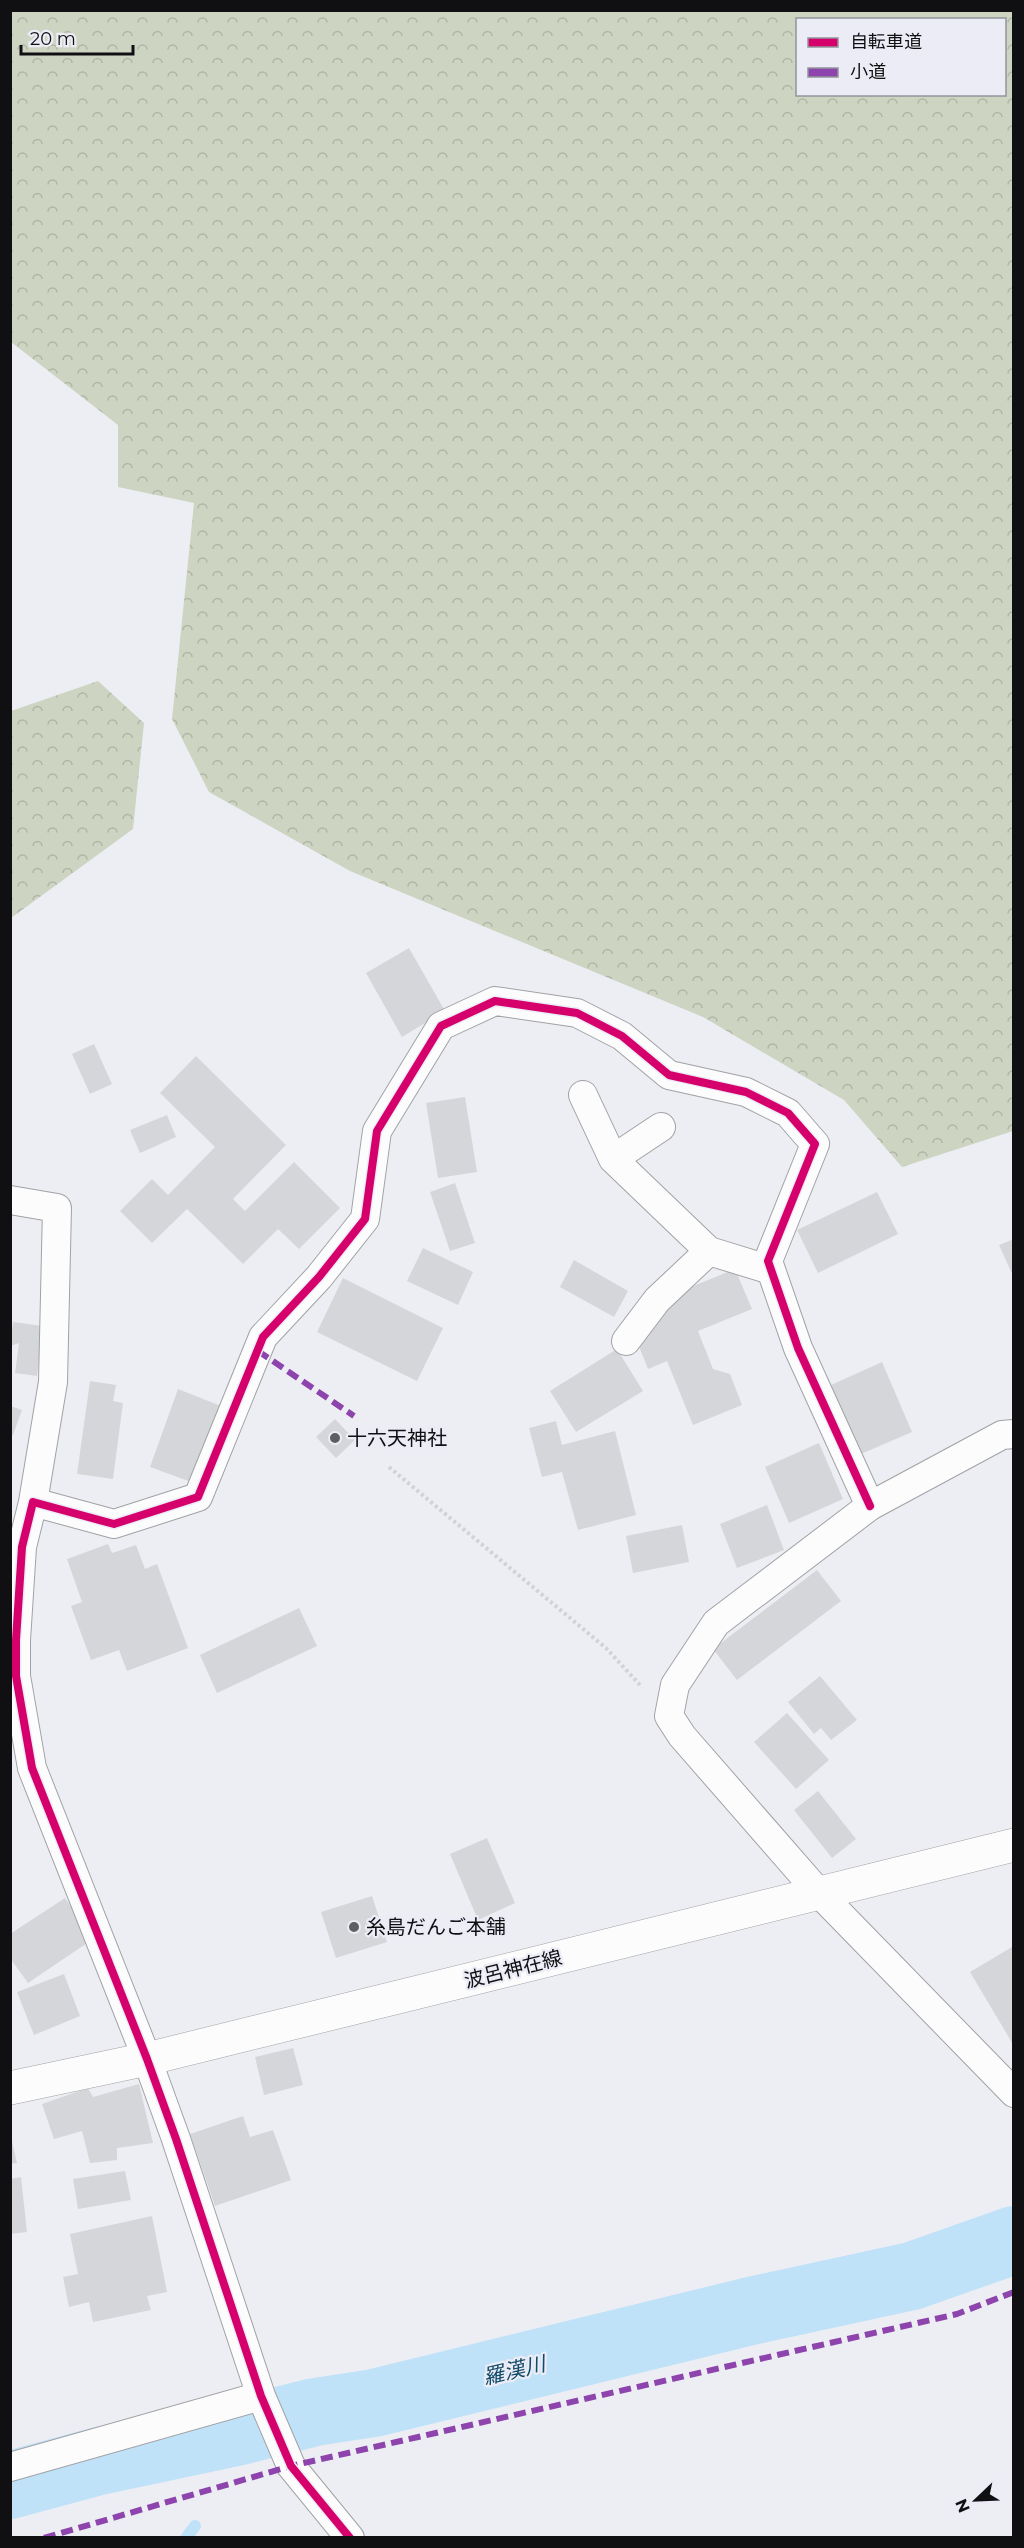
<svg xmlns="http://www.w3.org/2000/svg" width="1024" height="2548" font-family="Montserrat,'Noto Sans JP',sans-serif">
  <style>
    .forest { fill: url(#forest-crowns); fill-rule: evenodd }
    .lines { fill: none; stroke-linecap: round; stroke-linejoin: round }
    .stream { stroke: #c0e2f9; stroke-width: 12 }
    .river { stroke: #c0e2f9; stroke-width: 68 }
    .building { fill: #d5d6da }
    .minor-casing { stroke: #a1a2a5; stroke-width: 30 }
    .secondary-casing { stroke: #a1a2a5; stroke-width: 34 }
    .path { stroke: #d2d2d4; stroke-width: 4; stroke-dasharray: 3 3; stroke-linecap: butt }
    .minor { stroke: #fcfcfd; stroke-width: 28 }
    .secondary { stroke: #fcfcfd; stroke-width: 33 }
    .quiet { stroke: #8e44ad; stroke-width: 6; stroke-dasharray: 12 6; stroke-linecap: butt }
    .cycleway-casing { stroke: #ebecf5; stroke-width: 11 }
    .cycleway { stroke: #d6006c; stroke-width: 8 }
    .poi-dot { fill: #5d5e61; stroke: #ebecf5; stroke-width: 2 }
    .labels { text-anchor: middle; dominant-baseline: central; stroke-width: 4.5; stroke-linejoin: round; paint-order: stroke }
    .poi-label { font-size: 20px; fill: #101013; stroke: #ebecf5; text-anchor: start }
    .street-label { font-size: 20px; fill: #101013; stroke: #ebecf5 }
    .water-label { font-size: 21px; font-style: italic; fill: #114b6a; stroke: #ebecf5 }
  </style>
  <defs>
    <pattern id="forest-crowns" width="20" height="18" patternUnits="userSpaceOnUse" patternTransform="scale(1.5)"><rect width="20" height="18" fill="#ced4c2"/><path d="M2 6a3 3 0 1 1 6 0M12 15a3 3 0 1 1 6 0" fill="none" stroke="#b0b5a6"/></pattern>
  </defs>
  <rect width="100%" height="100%" fill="#edeef3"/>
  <path class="forest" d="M10 11H1013V1131L902 1167 844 1100 703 1017 350 871 209 792 172 719 194 503 118 487V425L11 342ZM798 20H1004V94H798Z
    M98 681 144 723 133 829 11 918V711Z"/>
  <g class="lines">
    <path class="stream" d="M186 2538 195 2526"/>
    <path class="river" d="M10 2485 99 2461 236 2432 315 2412 374 2403 755 2310 912 2276 1014 2240"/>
  </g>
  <path class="building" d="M409 948 445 1011 402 1037 366 973Z
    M94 1044 112 1084 90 1094 72 1054Z
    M196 1056 286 1145 233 1199 245 1211 294 1162 340 1208 299 1249 278 1229 243 1264 187 1209 152 1243 120 1211 152 1179 168 1195 215 1147 160 1093Z
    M465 1097 477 1172 438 1178 426 1103Z
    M167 1115 176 1137 140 1153 130 1130Z
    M455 1183 475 1243 450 1251 430 1192Z
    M877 1192 898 1234 818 1273 797 1230Z
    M1014 1239V1278L999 1245Z
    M423 1248 473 1272 458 1305 407 1281Z
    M574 1260 628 1291 614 1317 560 1287Z
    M735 1269 752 1309 698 1331 713 1369 730 1374 742 1405 693 1425 667 1361 648 1369 636 1339 676 1293Z
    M343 1278 443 1328 417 1381 317 1332Z
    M13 1322 43 1326 37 1376 15 1373 19 1343 10 1346Z
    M617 1349 643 1391 576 1432 550 1391Z
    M882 1362 912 1432 861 1454 831 1385Z
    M90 1381 116 1385 113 1401 123 1403 113 1479 77 1474Z
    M178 1389 221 1406 194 1483 150 1467Z
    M10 1406 22 1410 13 1435 10 1434Z
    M335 1419 355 1440 336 1458 316 1437Z
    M556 1421 562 1445 615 1431 636 1515 578 1530 562 1472 542 1477 529 1428Z
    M819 1443 843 1499 789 1523 765 1467Z
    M767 1505 784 1550 737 1568 720 1524Z
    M682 1525 689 1562 633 1573 626 1536Z
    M108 1544 112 1553 136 1545 145 1569 157 1564 188 1648 127 1671 119 1650 91 1660 71 1606 82 1602 67 1559Z
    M817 1570 841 1601 737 1680 713 1649Z
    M299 1608 317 1646 217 1693 200 1655Z
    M820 1676 857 1720 831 1740 821 1728 814 1734 788 1702Z
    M787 1713 829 1760 796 1789 754 1742Z
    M818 1791 856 1839 832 1858 794 1810Z
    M487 1838 515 1903 478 1920 450 1854Z
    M372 1896 387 1942 336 1958 321 1912Z
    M65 1898 93 1939 28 1983 10 1958V1934Z
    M1012 1947 1014 1950V2046L970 1972Z
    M64 1974 80 2016 34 2035 17 1992Z
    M293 2048 303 2085 264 2095 255 2057Z
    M139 2084 153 2143 117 2148V2160L90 2163 82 2131 54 2139 42 2104 88 2088 93 2097Z
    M243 2116 250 2137 273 2130 291 2180 215 2206 190 2134Z
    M10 2133 17 2163 10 2164Z
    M125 2171 131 2200 78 2209 73 2179Z
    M21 2177 27 2232 10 2234V2179Z
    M152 2216 167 2292 147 2296 151 2310 93 2322 89 2302 69 2307 63 2277 78 2274 70 2234Z"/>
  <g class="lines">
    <defs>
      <path id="minor" d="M583 1095 613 1159 709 1251 771 1270
        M613 1159 661 1127
        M10 1200 57 1208 53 1382 33 1502
        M626 1341 657 1300 709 1251
        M1014 1434 1002 1435 870 1506 716 1623 675 1685 669 1716 682 1736 819 1893 1014 2093
        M10 2467 261 2396
        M350 2538 291 2466 261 2396 176 2139 147 2059 32 1768 16 1676V1640L22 1547 33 1502 114 1524 198 1497 263 1337 319 1277 365 1219 377 1131 441 1026 495 1001 577 1013 622 1036 669 1075 746 1092 788 1113 815 1144 768 1261 798 1348 870 1506"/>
      <path id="secondary" d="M10 2088 147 2059 1014 1845"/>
    </defs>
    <use href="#minor" class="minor-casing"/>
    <use href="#secondary" class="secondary-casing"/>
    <path class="path" d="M389 1467 606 1648 640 1685"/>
    <use href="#minor" class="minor"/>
    <use href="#secondary" class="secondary"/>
    <path class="quiet" d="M258 1351 354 1416
      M44 2538 291 2466 957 2314 1014 2292"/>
    <defs>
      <path id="cycleway" d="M350 2538 291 2466 261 2396 176 2139 147 2059 32 1768 16 1676V1640L22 1547 33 1502 114 1524 198 1497 263 1337 319 1277 365 1219 377 1131 441 1026 495 1001 577 1013 622 1036 669 1075 746 1092 788 1113 815 1144 768 1261 798 1348 870 1506"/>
    </defs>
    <use href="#cycleway" class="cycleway-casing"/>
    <use href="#cycleway" class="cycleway"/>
  </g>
  <g class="poi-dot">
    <circle cx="335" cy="1438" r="6"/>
    <circle cx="354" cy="1927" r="6"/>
  </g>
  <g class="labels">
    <g class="poi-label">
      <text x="347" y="1438">十六天神社</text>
      <text x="366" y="1927">糸島だんご本舗</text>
    </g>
    <g class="street-label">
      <text transform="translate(513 1969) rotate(-14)">波呂神在線</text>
    </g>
    <g class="water-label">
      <text transform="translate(514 2370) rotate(-13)">羅漢川</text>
    </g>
  </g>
  <rect width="1024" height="2548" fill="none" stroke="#101013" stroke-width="24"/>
  <rect x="796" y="18" width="210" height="78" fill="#ebecf5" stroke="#93949b" stroke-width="1.5"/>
  <rect x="808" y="38" width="30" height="9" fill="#d6006c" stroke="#93949b" stroke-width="1.5"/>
  <text x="850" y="48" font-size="18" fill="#101013">自転車道</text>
  <rect x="808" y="68" width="30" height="9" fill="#8e44ad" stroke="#93949b" stroke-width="1.5"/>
  <text x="850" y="78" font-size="18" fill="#101013">小道</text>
  <g transform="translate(976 2500) rotate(247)" stroke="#ebecf5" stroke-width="4.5" paint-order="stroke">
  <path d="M0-4.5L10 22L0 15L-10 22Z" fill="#101013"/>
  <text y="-9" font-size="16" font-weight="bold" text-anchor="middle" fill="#101013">N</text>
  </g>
  <path d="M21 45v9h112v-9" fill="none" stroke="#101013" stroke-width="3"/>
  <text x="30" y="45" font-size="18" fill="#101013" stroke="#ebecf5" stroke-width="4.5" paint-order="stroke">20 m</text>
</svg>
